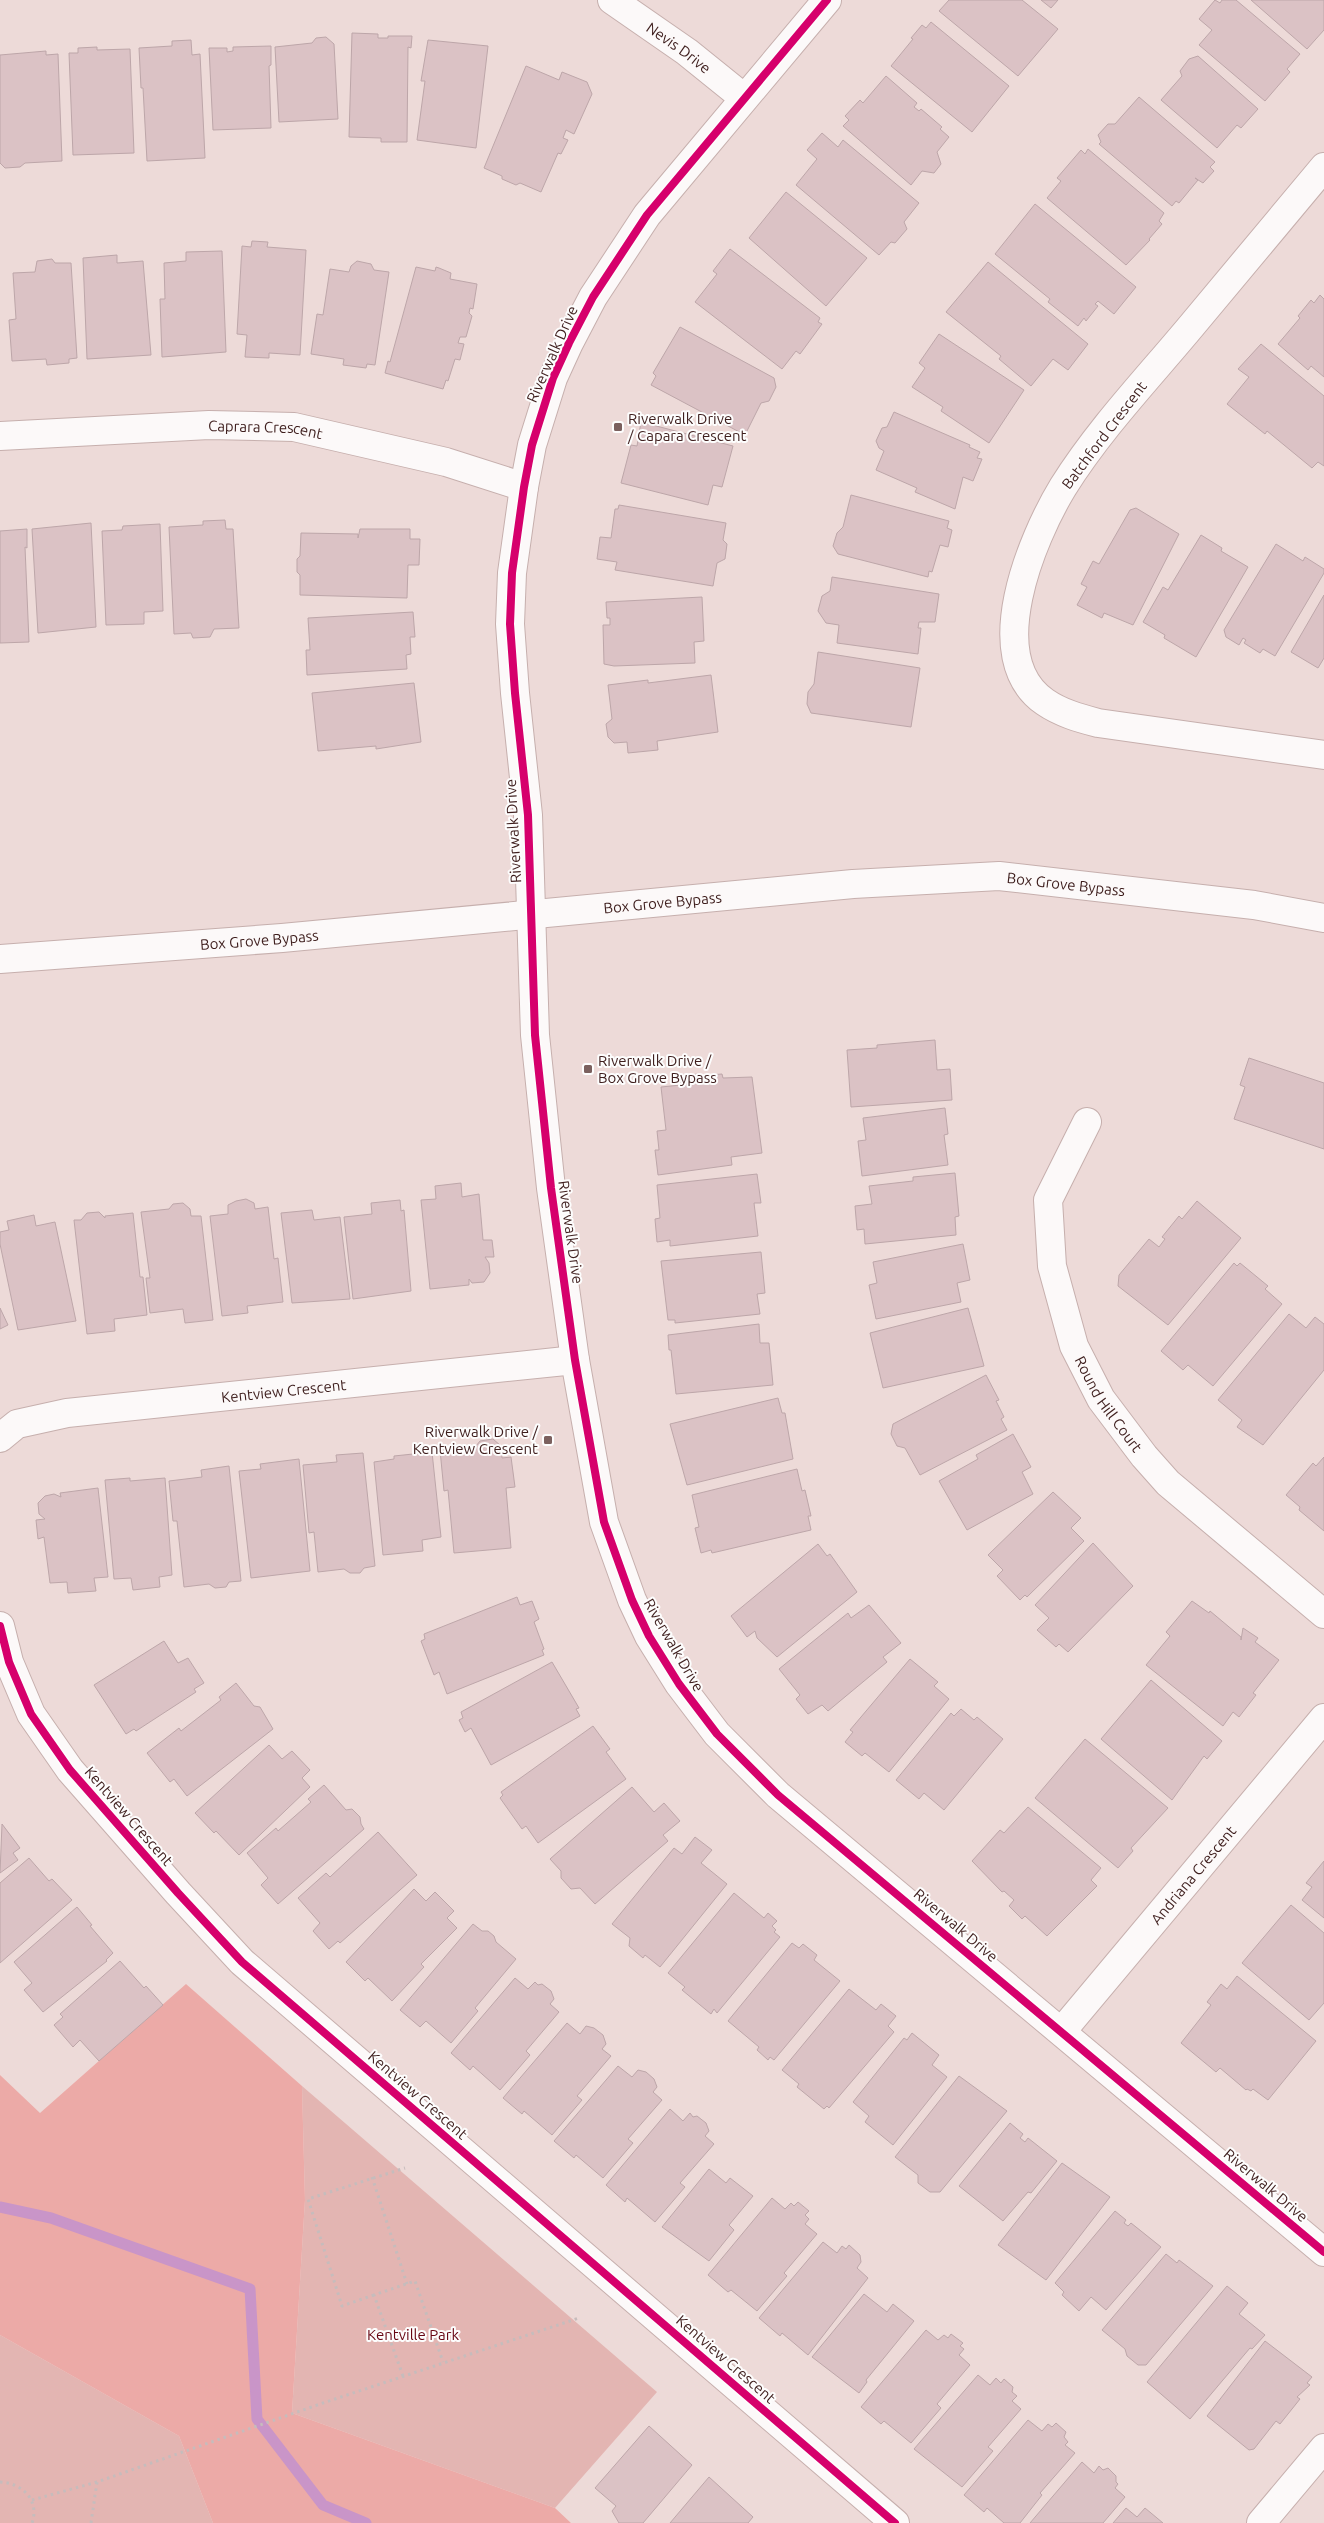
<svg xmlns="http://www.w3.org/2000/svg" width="1324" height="2523" font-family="Ubuntu,sans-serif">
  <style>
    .green { fill: #e3b5b2 }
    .forest { fill: #ecaaa7 }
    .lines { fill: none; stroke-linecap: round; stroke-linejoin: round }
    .stream { stroke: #c995c8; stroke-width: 11 }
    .building { fill: #dbc2c5; stroke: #bda6a9 }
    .street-casing { stroke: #c6afad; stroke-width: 30 }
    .secondary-casing { stroke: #c6afad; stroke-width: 30 }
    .path { stroke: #c6bcbc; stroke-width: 3; stroke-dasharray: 2.5 4; stroke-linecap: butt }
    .street { stroke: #fcf9f9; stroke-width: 28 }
    .secondary { stroke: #fcf9f9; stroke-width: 28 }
    .cycleway-casing { stroke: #fdfdfd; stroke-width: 11 }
    .cycleway { stroke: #d6006c; stroke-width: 8 }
    .poi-dot { fill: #7b605e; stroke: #fdfdfd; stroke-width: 2 }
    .labels { text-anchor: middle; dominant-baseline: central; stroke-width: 4; stroke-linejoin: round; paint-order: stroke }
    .street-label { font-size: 15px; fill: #3e1e1d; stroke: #fdfdfd }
    .poi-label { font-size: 15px; fill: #3e1e1d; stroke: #fdfdfd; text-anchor: start }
    .park-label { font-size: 15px; fill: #670613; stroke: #fdfdfd }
  </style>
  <rect width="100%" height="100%" fill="#eddad8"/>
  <path class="green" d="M302 2086 657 2392 555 2508 292 2413 305 2200Z
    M0 2335 179 2436 213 2523H0Z"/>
  <path class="forest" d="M186 1984 302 2086 305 2200 292 2413 555 2508 571 2523H213L179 2436 0 2335V2075L40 2113Z"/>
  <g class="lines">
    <path class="stream" d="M0 2207 51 2218 250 2289 257 2419 323 2505 366 2523"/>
  </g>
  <path class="building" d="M949 0H1022L1058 29 1018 76 939 11Z
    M1041 0H1058L1051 8Z
    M1215 0 1220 3 1222 0H1236L1300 54 1287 69 1290 72 1265 101 1199 45 1212 30 1199 19Z
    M1251 0H1324V30L1307 49Z
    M931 22 1009 86 972 132 891 66 913 39 911 38 922 25 926 28Z
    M352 33 378 34V38H388V36H412L411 48 408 47 407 142H381V138L349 137Z
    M326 37 334 44 338 119 279 122 275 47 312 43 316 38Z
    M191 40 192 55 200 54 205 158 147 161 143 88H141L139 48 172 46V41Z
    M428 40 488 46 476 148 417 140 425 81H421Z
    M271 46V65L269 66 271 128 213 130 209 48H227V52L233 51V47Z
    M97 47V50L130 49 134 153 73 155 69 53H78V48Z
    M46 51V55L58 54 62 161 25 163 20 167 5 168 0 163V55Z
    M1198 56 1258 109 1241 128 1237 125 1217 148 1161 100 1182 76 1180 71 1189 59Z
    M526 66 559 80 562 72 587 82 592 94 574 134 566 130 563 138 568 140 561 154 558 153 541 192 520 183 516 185 502 179V176L484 168Z
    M886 76 917 103 914 107 919 111 921 109 942 127 940 129 949 137 937 152 941 164 934 173 922 171 911 185 843 126 849 120 845 116 860 100 863 103Z
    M1139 97 1215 162 1210 167 1214 171 1203 183 1195 178 1198 180 1179 203 1176 201 1172 206 1099 144 1101 142 1098 135 1108 124H1115Z
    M822 133 838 147 843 140 919 203 904 222 907 229 895 243 891 242 879 255 796 185 817 159 807 150Z
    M1088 149 1164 213 1159 221 1162 224 1149 239 1150 240 1126 265 1047 198 1061 181 1057 178 1081 150 1085 154Z
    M786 192 867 258 826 306 749 238Z
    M1035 204 1136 287 1114 314 1098 301 1095 304 1098 306 1086 321 1084 318 1078 326 1048 302 1050 299 995 254Z
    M252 241 268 242 267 247 306 250 300 355 269 353V358L245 357 247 335 237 334 242 246 251 247Z
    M730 249 820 318 818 322 822 324 800 354 796 351 782 369 695 302 717 274 713 271Z
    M222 251 226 352 162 357 160 299H165L164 263 186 261V252Z
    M117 255V263L143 261 151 355 87 359 83 258Z
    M52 259 55 263H71L77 358 69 359V363L47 365 46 359 12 361 9 320 16 319 13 273 35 272 37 261Z
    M357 261 371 264 374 270 389 272 375 365 367 364 366 368 343 365 344 359 311 354 317 314 323 315 330 269 349 272 351 266Z
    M988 262 1088 344 1068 370 1053 359 1031 386 999 359 1001 356 946 312Z
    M416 267 435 271 436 267 439 268 451 273 450 279 477 284 473 309 470 308 469 313 472 316 466 337H460L458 343 464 344 460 360 455 359 448 381 446 380 443 389 385 373 388 361 390 362Z
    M1320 295 1324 299V377L1311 366 1308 370 1278 344 1300 318 1298 316 1311 300 1314 303Z
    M680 327 774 378 776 387 769 401 761 403 745 435 651 385 656 376 653 373Z
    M939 334 1024 390 989 443 941 411 943 407 912 387 925 368 919 363Z
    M1261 344 1324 396V466L1318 462 1312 468 1267 431 1265 434 1227 404 1249 377 1238 369Z
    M894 412 970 445 969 447 980 452 977 458 982 459 973 481 963 477 955 509 915 492 917 488 876 470 884 451 879 448 876 441 882 428 887 427Z
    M641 422 733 446 722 487 713 485 708 505 621 483 631 445 637 446Z
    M851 495 949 521 947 528 952 530 948 547 940 545 932 572 929 571 928 577 838 554 833 546 837 533 843 527Z
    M619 505 726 523 723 540 727 544 725 559 717 563 713 586 615 570 617 562 597 559 600 537 611 538 615 509H618Z
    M1136 508 1179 534 1133 625 1104 613 1102 618 1077 605 1087 587 1081 584 1093 561 1099 564 1130 510Z
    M225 520 226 529H233L239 628 214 629 210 637 193 638 191 633 174 634 169 527 203 525V521Z
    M91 523 96 627 38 633 32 529Z
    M160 524 163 611 144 612V624L106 625 102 531 122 530 123 526Z
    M27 529V548L25 547 29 642 0 643V531Z
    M360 529H410V539H420L419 565H408L407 598 300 595V575L297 572V559L300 556 301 533 358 534V538Z
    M1201 535 1222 548 1221 551 1248 567 1196 657 1164 638 1165 635 1143 622 1163 587 1168 590Z
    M1276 544 1303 561 1305 557 1324 569V573L1275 656 1263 649 1260 653 1244 643 1246 640 1243 638 1239 645 1226 637 1224 630Z
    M832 577 939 594 935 622H919L918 628H921L918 654 837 643 839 625 826 623 818 611 822 596 830 591Z
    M1324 595V658L1318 668 1291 652Z
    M702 597 704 641 694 642 695 663 614 666 604 664 603 625H610V618H607L606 602Z
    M413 612 415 637H410L411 654 406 655 407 669 307 675 306 650H310L308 618Z
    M818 652 920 668 911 727 811 713 807 704 808 692 814 684Z
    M711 675 718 732 657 741 658 750 628 753 627 742 614 743 608 737 606 724 612 719 608 685 648 680V683Z
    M414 683 421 742 376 749V746L318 751 312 693Z
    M935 1040 937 1070 950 1069 952 1100 851 1107 847 1050 877 1048V1045Z
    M1249 1058 1324 1083V1149L1234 1119 1245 1087 1240 1085Z
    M697 1074V1076L722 1074 723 1078 752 1077 762 1153 731 1157 732 1165 658 1175 655 1150H659L657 1131 666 1130 661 1087 681 1085 680 1077Z
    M945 1108 948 1134 944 1135 948 1165 862 1176 858 1141 866 1140 863 1118Z
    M955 1173 959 1216 955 1217 956 1235 865 1244 864 1229 857 1230 855 1206 872 1204 869 1186 913 1181V1177Z
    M757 1174 761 1203H754L758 1236 670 1246V1240L657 1242 655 1219 660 1218 657 1185Z
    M461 1183 462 1197 479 1194 483 1240H492L494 1257H485L489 1263 490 1273 484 1282 472 1283 469 1279V1285L430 1289 421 1200 436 1199 435 1186Z
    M246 1199 254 1203 255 1209 268 1207 274 1259 278 1258 283 1302 247 1306 248 1313 222 1316 210 1216 228 1214V1205L236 1201Z
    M400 1200 401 1211 404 1210 411 1291 353 1299 344 1217 372 1214 371 1203Z
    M1197 1201 1241 1238 1168 1325 1118 1286 1119 1275 1149 1239 1159 1247 1165 1239 1162 1237 1179 1216 1182 1219Z
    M183 1203 190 1209 191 1216H201L213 1320 185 1323 183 1309 150 1313 146 1278H150L141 1212 169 1209 173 1204Z
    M312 1210 314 1220 340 1217 350 1299 292 1303 281 1213Z
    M99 1212 105 1218V1216L133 1213 140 1277H143L147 1315 114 1319 115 1331 87 1334 74 1220H81L87 1213Z
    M34 1215 36 1226 55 1222 76 1321 18 1330 0 1244V1232L9 1230 7 1221Z
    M963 1244 970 1280 957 1283 961 1302 876 1319 869 1285 877 1283 873 1262Z
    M761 1252 765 1293 757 1294 760 1314 675 1323V1320H668L661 1261Z
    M1234 1263 1237 1266 1240 1263 1268 1286 1265 1289 1282 1304 1213 1386 1188 1365 1183 1370 1161 1351Z
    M0 1308 8 1325 0 1329Z
    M968 1308 984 1366 883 1388 870 1333Z
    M1289 1314 1306 1328 1315 1317 1324 1324V1370L1263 1445 1237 1427 1242 1420 1218 1400Z
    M759 1324 760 1343H769L773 1385 676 1394 671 1350H669L668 1335Z
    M986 1375 999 1400 996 1401 1004 1417 1001 1419 1007 1430 920 1475 905 1448 897 1446 891 1434 893 1424Z
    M778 1398 782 1413H785L793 1459 687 1485 670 1424Z
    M1013 1434 1031 1467 1022 1472 1033 1494 967 1530 939 1481 978 1459 976 1455Z
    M493 1439 501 1446 502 1458 511 1457 515 1487 506 1488 511 1548 454 1553 448 1490 444 1491 440 1450 476 1446 480 1441Z
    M432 1452 441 1537 422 1540 423 1551 383 1555 374 1462 394 1459V1456Z
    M363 1453 375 1566 364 1568 360 1573H350L344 1569 318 1572 314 1532 309 1533 303 1465 337 1462 336 1455Z
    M1324 1457V1531L1299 1510 1300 1507 1286 1495 1313 1463 1316 1466Z
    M299 1459 310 1571 251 1578 239 1471 261 1469 260 1464Z
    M229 1466 241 1581 229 1582 226 1587 215 1588 209 1584 184 1587 177 1521H173L169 1481 202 1477 201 1470Z
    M797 1469 802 1491 805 1490 811 1516H808L811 1530 712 1553 711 1550 701 1553 695 1528 699 1527 692 1495Z
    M130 1478V1481L165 1478 172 1575 159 1577 160 1587 133 1590 131 1578 114 1579 105 1480Z
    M98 1488 108 1577 94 1578 96 1591 68 1593 67 1582 50 1583 44 1537 38 1539 36 1520 45 1519 39 1514 38 1503 45 1496 54 1494 61 1497 60 1493Z
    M1053 1492 1081 1518 1071 1528 1084 1541 1027 1597 1025 1595 1020 1600 997 1576 1003 1570 988 1555Z
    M1093 1543 1133 1586 1068 1652 1059 1644 1056 1647 1037 1630 1049 1618 1035 1605Z
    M818 1544 827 1556 830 1554 857 1592 777 1657 757 1638 755 1631 747 1637 731 1616Z
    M517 1597 520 1605 532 1601 539 1619 534 1622 544 1649 542 1650 544 1655 447 1694 439 1672 434 1675 421 1641 425 1639 424 1634Z
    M1192 1601 1209 1613 1210 1611 1241 1637V1640L1243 1628 1258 1638 1255 1642 1279 1660 1253 1693 1256 1695 1239 1717 1233 1712 1223 1726 1146 1665 1170 1636 1166 1632Z
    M869 1605 901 1643 883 1657 887 1662 828 1711 822 1705 808 1714 796 1699 800 1695 779 1669 848 1613 851 1618Z
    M164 1641 178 1663 188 1658 204 1683 194 1689 196 1692 136 1731 134 1729 126 1734 94 1685Z
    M910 1659 938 1682 934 1686 949 1699 889 1772 865 1753 862 1756 845 1742 853 1732 850 1730Z
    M552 1662 579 1708 576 1709 580 1716 491 1765 471 1728 465 1732 459 1720 463 1718 461 1712Z
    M1151 1680 1222 1741 1207 1759 1204 1756 1172 1800 1101 1739Z
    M236 1683 254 1706 260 1707 273 1729 187 1796 174 1779 170 1782 147 1753 179 1728 181 1731 221 1700 219 1697Z
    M961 1709 974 1720 977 1717 1003 1739 944 1810 924 1793 919 1799 896 1780 951 1713 954 1716Z
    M593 1726 610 1749 606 1752 626 1779 538 1843 526 1826 522 1829 500 1798 503 1795 501 1792Z
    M1085 1739 1168 1808 1131 1848 1133 1851 1118 1868 1035 1798Z
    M269 1745 282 1759 292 1751 310 1770 302 1778 310 1787 239 1855 216 1831 214 1833 195 1813Z
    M324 1785 346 1810 352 1809 360 1817 361 1824 364 1829 278 1904 261 1885 268 1878 247 1853 276 1828 278 1831 311 1802 308 1799Z
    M632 1787 654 1812 664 1803 680 1821 663 1835 668 1841 595 1904 580 1888 571 1889 561 1878V1871L550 1859Z
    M1028 1807 1101 1868 1091 1880 1097 1886 1047 1936 1025 1916 1022 1919 1009 1906 1014 1900 1004 1891 1002 1892 972 1861 1000 1830 1004 1833Z
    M2 1824 20 1848 13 1853 18 1860 0 1873Z
    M378 1832 417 1875 340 1943 338 1941 329 1949 313 1931 320 1923 298 1898 326 1873 330 1877Z
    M695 1837 712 1850 701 1863 727 1884 660 1967 645 1955 643 1958 629 1946 630 1938 612 1924 674 1848 682 1854Z
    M29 1858 49 1881 52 1879 72 1900 0 1963V1883Z
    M1324 1861V1918L1302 1900 1312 1887 1306 1883Z
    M414 1889 426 1901 435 1892 454 1911 447 1918 457 1928 421 1964 424 1967 392 2001 368 1978 365 1981 346 1962Z
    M734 1893 764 1918 768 1913 777 1921 772 1926 776 1930 774 1932 780 1937 717 2013 714 2009 711 2014 682 1990 685 1987 668 1973Z
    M1291 1905 1324 1933V2003L1309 2020 1242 1963Z
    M77 1907 92 1925 90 1926 113 1953 106 1960 107 1961 43 2012 24 1990 32 1983 14 1962Z
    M473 1924 482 1931H488L494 1936 496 1942 516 1959 475 2008 478 2011 451 2043 426 2021 420 2027 400 2010Z
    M792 1943 799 1948 803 1944 817 1955 814 1960 840 1981 774 2060 770 2057 768 2060 757 2050 759 2047 728 2021Z
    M120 1961 144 1988 146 1986 163 2005 99 2061 80 2040 73 2047 54 2025 63 2017 60 2014Z
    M1237 1976 1316 2041 1268 2100 1253 2089 1251 2091 1247 2089 1246 2090 1220 2068 1216 2072 1181 2043 1211 2005 1207 2002 1221 1984 1227 1989Z
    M515 1978 528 1989 535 1982 538 1985 542 1984 551 1991 554 1999 550 2004 559 2012 526 2051 530 2055 500 2090 473 2066 470 2070 451 2053Z
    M849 1989 876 2010 881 2004 896 2016 888 2026 894 2032 829 2108 827 2106 824 2109 797 2087 799 2084 782 2070Z
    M567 2023 580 2034 586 2026 594 2028 603 2035 606 2044 602 2049 611 2056 577 2096 582 2100 552 2135 524 2111 522 2114 503 2098Z
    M912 2033 939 2055 932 2065 947 2077 893 2145 865 2122 869 2116 853 2102 904 2038 907 2040Z
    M618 2066 632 2077 638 2070 646 2072 654 2079 657 2087 653 2092 662 2100 628 2139 633 2143 603 2178 576 2155 574 2158 554 2141Z
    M959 2076 1007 2111 940 2192H930L918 2183V2175L895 2157Z
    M670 2109 683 2121 690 2113 693 2117 697 2116 706 2123 709 2131 705 2136 714 2144 680 2183 685 2187 655 2222 627 2198 625 2202 606 2185Z
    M1010 2123 1023 2134 1020 2138 1025 2142 1028 2138 1057 2161 1031 2193 1028 2192 1003 2221 959 2186Z
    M1062 2163 1110 2197 1046 2280 998 2245Z
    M709 2169 726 2183 730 2178 753 2196 729 2225 734 2230 709 2261 662 2227Z
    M772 2198 785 2209 791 2203 794 2206 798 2202 809 2211 805 2215 809 2219 805 2224 817 2234 784 2273 787 2276 757 2311 731 2290 728 2292 708 2275Z
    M1115 2211 1126 2220 1124 2223 1128 2226 1131 2223 1161 2247 1106 2310 1091 2297 1079 2311 1062 2295 1064 2292 1055 2283Z
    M823 2242 837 2253 842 2246 846 2249 849 2245 860 2255 861 2262 857 2268 868 2278 808 2355 782 2333 780 2336 759 2318Z
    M1166 2254 1177 2263 1179 2260 1213 2286 1146 2365H1138L1127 2356 1125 2349 1102 2330Z
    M1227 2286 1248 2303 1239 2314 1265 2335 1252 2349 1250 2348 1190 2419 1147 2382Z
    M864 2294 887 2312 893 2304 914 2321 866 2380 867 2382 859 2393 812 2357Z
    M926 2330 938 2340 944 2335 948 2338 951 2334 963 2343 960 2346 964 2349 959 2355 970 2365 937 2404 941 2408 911 2443 884 2421 881 2424 861 2407Z
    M1265 2341 1312 2377 1307 2383 1310 2385 1297 2397 1300 2399 1280 2424 1276 2421 1254 2449 1249 2450 1207 2416Z
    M978 2375 990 2385 996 2378 1001 2383 1004 2379 1013 2387 1012 2392 1017 2396 1012 2401 1021 2409 988 2447 993 2451 962 2487 914 2449Z
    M1028 2420 1042 2431 1048 2424 1052 2427 1056 2423 1066 2432 1064 2437 1068 2442 1065 2445 1075 2453 1040 2493 1042 2495 1020 2523H1004L987 2508 984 2512 964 2495Z
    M649 2426 692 2465 643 2523H619L612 2511 616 2506 595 2488Z
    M1082 2462 1094 2473 1099 2466 1103 2470 1108 2468 1116 2476V2482L1118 2484 1115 2488 1125 2497 1103 2523H1030Z
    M709 2477 753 2517 748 2523H670Z
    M1126 2508 1137 2517 1145 2508 1163 2523H1113Z"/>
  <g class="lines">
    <defs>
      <g id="street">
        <path id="s1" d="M612 0 687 52 744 98"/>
        <path d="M827 0 647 215 593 297 569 343 553 378 532 445 524 487 512 573 510 624 515 693 528 815 535 1035 551 1188 575 1360 604 1522 632 1600 649 1636 679 1684 717 1734 778 1795 1324 2252"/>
        <path d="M1324 167C1280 220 1236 272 1193 324 1149 377 1100 428 1063 487 1032 538 981 658 1045 702 1061 713 1079 718 1098 723L1324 755"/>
        <path id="s2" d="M0 436 209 425 294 427 446 462 524 487"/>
        <path id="s3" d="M1087 1122 1048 1200 1052 1266 1074 1346 1101 1399 1144 1456 1168 1483 1324 1614"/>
        <path id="s4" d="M0 1438 17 1424 67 1413 575 1360"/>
        <path d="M0 1626 9 1662 31 1714 70 1770 178 1893 242 1962 895 2523"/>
        <path id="s5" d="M1062 2031 1324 1718"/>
        <path d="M1261 2523 1324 2448"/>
      </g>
      <g id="secondary">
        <path id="s6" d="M0 959 282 938 853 884 999 876 1254 905 1324 918"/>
      </g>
    </defs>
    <use href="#street" class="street-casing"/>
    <use href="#secondary" class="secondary-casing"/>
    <path class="path" d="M372 2177 407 2284
      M374 2295 342 2306 308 2199 405 2168
      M403 2376 374 2295 415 2281 443 2362
      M0 2482C22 2483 40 2500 32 2523
      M32 2500 97 2482
      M91 2523 97 2482 323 2403 579 2318"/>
    <use href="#street" class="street"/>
    <use href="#secondary" class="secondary"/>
    <defs>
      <path id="cycleway" d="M827 0 647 215 593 297 569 343 553 378 532 445 524 487 512 573 510 624 515 693 528 815 535 1035 551 1188 575 1360 604 1522 632 1600 649 1636 679 1684 717 1734 778 1795 1324 2252
        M0 1626 9 1662 31 1714 70 1770 178 1893 242 1962 895 2523"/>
    </defs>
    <use href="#cycleway" class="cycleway-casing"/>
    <use href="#cycleway" class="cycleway"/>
  </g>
  <g class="poi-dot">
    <rect x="613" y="422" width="10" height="10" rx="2.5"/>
    <rect x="583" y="1064" width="10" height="10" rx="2.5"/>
    <rect x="543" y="1435" width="10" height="10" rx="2.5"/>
  </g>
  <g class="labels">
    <g class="street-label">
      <text stroke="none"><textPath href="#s1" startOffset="82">Nevis Drive</textPath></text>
      <text transform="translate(552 354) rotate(-66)">Riverwalk Drive</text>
      <text stroke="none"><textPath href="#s2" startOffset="266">Caprara Crescent</textPath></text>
      <text transform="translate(1104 435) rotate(-53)">Batchford Crescent</text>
      <text transform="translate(513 831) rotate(-93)">Riverwalk Drive</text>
      <text stroke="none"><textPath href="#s6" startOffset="1070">Box Grove Bypass</textPath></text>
      <text stroke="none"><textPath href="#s6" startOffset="665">Box Grove Bypass</textPath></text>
      <text stroke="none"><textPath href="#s6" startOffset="260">Box Grove Bypass</textPath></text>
      <text transform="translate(571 1232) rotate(82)">Riverwalk Drive</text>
      <text stroke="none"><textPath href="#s4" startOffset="291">Kentview Crescent</textPath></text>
      <text stroke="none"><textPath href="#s3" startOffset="304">Round Hill Court</textPath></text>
      <text transform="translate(674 1645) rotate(60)">Riverwalk Drive</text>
      <text transform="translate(129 1816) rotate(49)">Kentview Crescent</text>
      <text stroke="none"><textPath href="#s5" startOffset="204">Andriana Crescent</textPath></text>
      <text transform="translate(956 1925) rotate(40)">Riverwalk Drive</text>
      <text transform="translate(418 2095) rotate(41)">Kentview Crescent</text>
      <text transform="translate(1266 2185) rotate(40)">Riverwalk Drive</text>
      <text transform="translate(726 2359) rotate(41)">Kentview Crescent</text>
    </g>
    <g class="poi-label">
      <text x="628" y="418">Riverwalk Drive<tspan x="628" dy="17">/ Capara Crescent</tspan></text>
      <text x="598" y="1060">Riverwalk Drive /<tspan x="598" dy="17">Box Grove Bypass</tspan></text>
      <text x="538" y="1431" text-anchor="end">Riverwalk Drive /<tspan x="538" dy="17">Kentview Crescent</tspan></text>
    </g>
    <g class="park-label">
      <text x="413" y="2334">Kentville Park</text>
    </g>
  </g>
</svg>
